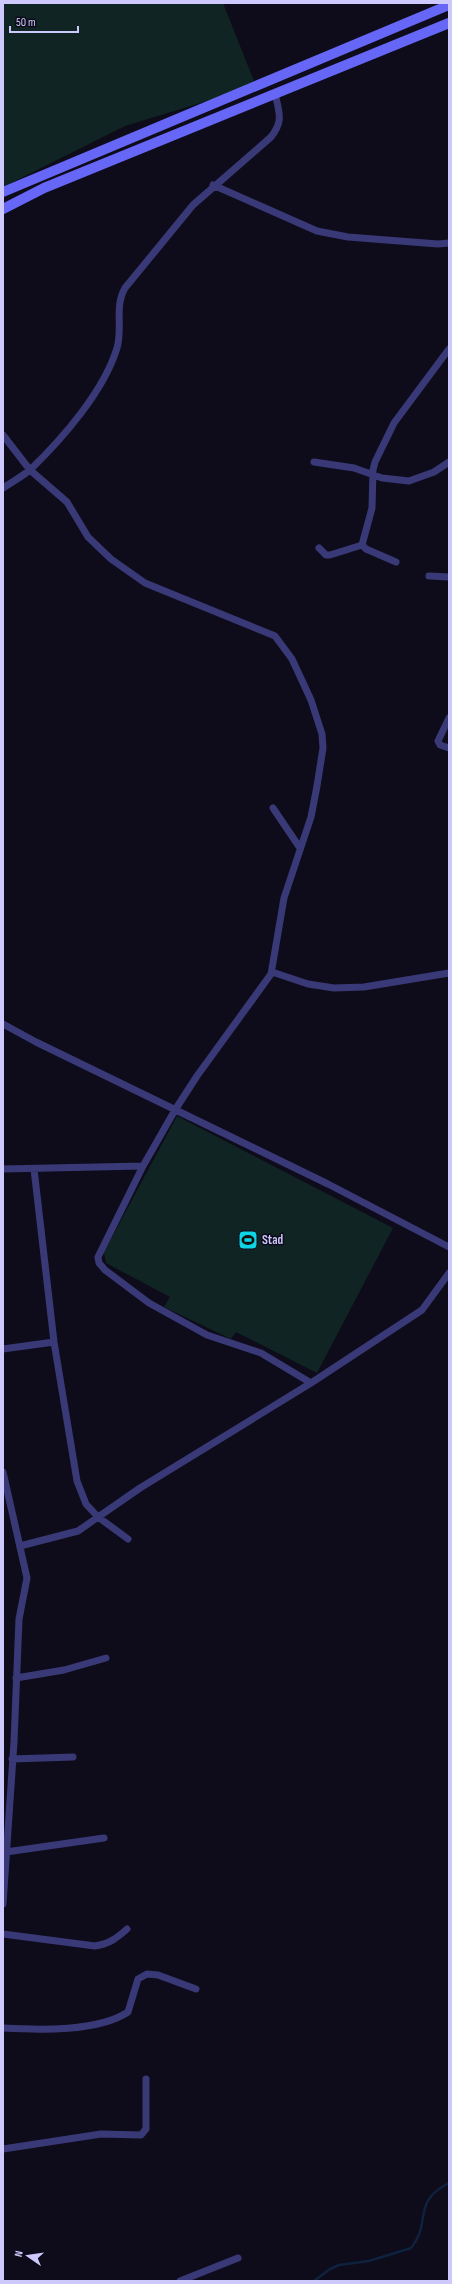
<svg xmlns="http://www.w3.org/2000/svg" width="452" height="2284" font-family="'Sofia Sans Condensed',sans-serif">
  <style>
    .green { fill: #0f2423 }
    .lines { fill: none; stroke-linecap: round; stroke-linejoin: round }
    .stream { stroke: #0e223d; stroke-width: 2.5 }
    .minor { stroke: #3a3977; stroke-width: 7 }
    .secondary { stroke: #6667f6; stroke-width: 10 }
    .labels { text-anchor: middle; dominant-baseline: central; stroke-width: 3; stroke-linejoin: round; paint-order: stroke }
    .poi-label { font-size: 13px; font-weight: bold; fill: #cdc9fc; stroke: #0e0c1b; text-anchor: start }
  </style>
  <rect width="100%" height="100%" fill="#0e0c1b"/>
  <path class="green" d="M3 3H223L256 86 125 126 3 187Z
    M177 1116 393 1228 317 1373 236 1332 231 1339 164 1307 170 1297 106 1263 104 1252Z"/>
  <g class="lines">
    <path class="stream" d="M314 2281 330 2269 339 2265 369 2261 411 2248C432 2223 411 2202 449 2183"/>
    <path class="minor" d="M213 185 317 231 348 237 438 244 449 243
      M3 435 30 470 67 502 88 537 111 559 145 583 275 636 292 659 311 700 322 734 323 748 317 786 311 817 284 898 271 974 197 1076 175 1110 143 1166 98 1257 99 1263 105 1270 149 1303 207 1335 261 1353 311 1383
      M314 462 354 468 382 478 409 481 434 472 449 462
      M3 488C12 482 23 476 31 469 63 438 104 391 117 348 123 328 114 307 125 288L193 205 271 137C284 120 279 113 275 93
      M319 548 326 555H330L362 545
      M396 562 366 549 362 545 372 508 373 470 375 462 394 423 449 349
      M429 576 449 577
      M449 718 438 741 440 745 449 748
      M273 808 300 848
      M272 972 308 984 334 988 364 987 449 973
      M3 1024 36 1042 328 1184 449 1247
      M3 1169 143 1166
      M34 1169 54 1342 77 1481 86 1504 98 1517 128 1539
      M3 1349 54 1342
      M3 1472 27 1578 19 1619 14 1742 3 1904
      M20 1546 78 1531 140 1488 311 1383 422 1310 449 1273
      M16 1678 64 1670 106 1658
      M12 1759 73 1757
      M6 1852 104 1838
      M3 1934 95 1946C109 1944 117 1938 127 1929
      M3 2028C39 2030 98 2032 128 2012L138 1979 147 1974 158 1975 196 1989
      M3 2149 101 2134 141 2135 146 2129V2079
      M180 2281 238 2258"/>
    <path class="secondary" d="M3 192 449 5
      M3 209 44 188 449 23"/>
  </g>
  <defs>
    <symbol id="stadium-square" viewBox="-11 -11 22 22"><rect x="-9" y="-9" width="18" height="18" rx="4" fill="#0dd5e3" stroke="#0e0c1b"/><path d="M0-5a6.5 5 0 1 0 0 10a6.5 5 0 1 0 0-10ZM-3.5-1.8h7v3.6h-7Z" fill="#111"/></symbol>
  </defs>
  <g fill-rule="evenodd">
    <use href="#stadium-square" x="237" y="1229" width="22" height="22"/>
  </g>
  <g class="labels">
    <g class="poi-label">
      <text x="262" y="1240">Stad</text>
    </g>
  </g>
  <rect width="452" height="2284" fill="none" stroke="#cdc9fc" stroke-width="8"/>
  <g transform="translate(28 2256) rotate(283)" stroke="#0e0c1b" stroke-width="3" paint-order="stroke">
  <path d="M0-3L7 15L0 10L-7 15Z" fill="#cdc9fc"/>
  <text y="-6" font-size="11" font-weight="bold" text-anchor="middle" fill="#cdc9fc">N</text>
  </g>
  <path d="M10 26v6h68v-6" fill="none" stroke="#cdc9fc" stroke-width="2"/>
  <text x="16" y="26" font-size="12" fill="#cdc9fc" stroke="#0e0c1b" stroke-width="3" paint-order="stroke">50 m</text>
</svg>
